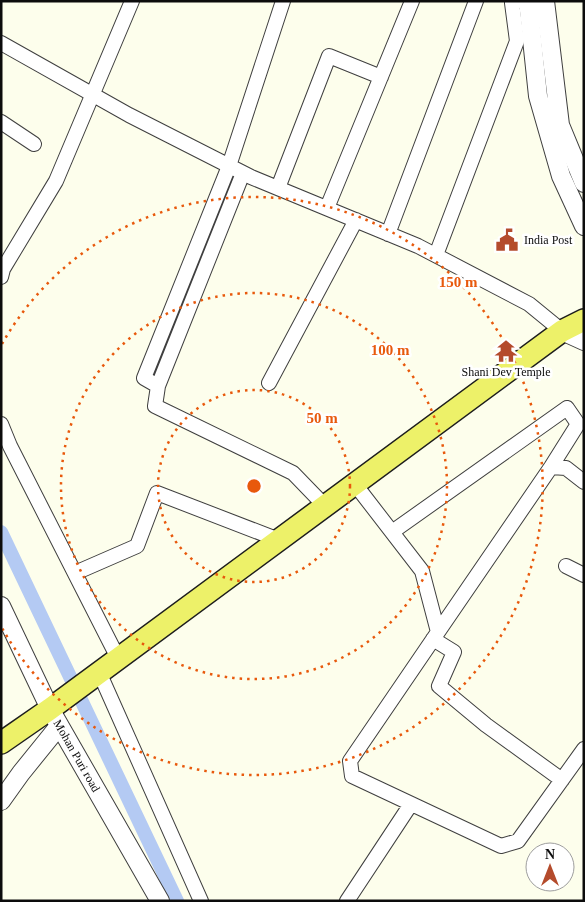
<svg xmlns="http://www.w3.org/2000/svg" width="585" height="902" font-family="Georgia,serif">
  <style>
    .lines { fill: none; stroke-linecap: round; stroke-linejoin: round }
    .canal { stroke: #b4caf3; stroke-width: 14 }
    .minor-casing { stroke: #3f3f3f; stroke-width: 16 }
    .tertiary-casing { stroke: #3f3f3f; stroke-width: 20 }
    .primary-casing { stroke: #1d1d1d; stroke-width: 24 }
    .minor { stroke: #fff; stroke-width: 14 }
    .tertiary { stroke: #fff; stroke-width: 18 }
    .primary { stroke: #edf169; stroke-width: 21 }
    .ring { fill: none; stroke: #e8590c; stroke-width: 2.5; stroke-dasharray: 2.5 5 }
    .labels { text-anchor: middle; dominant-baseline: central; stroke-width: 5; stroke-linejoin: round; paint-order: stroke }
    .poi-label { font-size: 12px; fill: #0c0c0c; stroke: #fff; text-anchor: start }
    .street-label { font-size: 12px; fill: #0c0c0c; stroke: #fff }
    .centre { fill: #e8590c; stroke: #fff; stroke-width: 2.5 }
    .ring-label { font-size: 15px; text-anchor: middle; font-weight: bold; fill: #e8590c; stroke: #fff; stroke-width: 5; stroke-linejoin: round; paint-order: stroke }
  </style>
  <rect width="100%" height="100%" fill="#fdfeec"/>
  <g class="lines">
    <path class="canal" d="M1 532 177 901"/>
    <defs>
      <path id="minor" d="M1 43 129 115 251 177 418 246 529 304 562 331
        M1 122 34 144
        M243 173 158 386 144 378 229 166 283 1
        M278 188 329 56 381 77
        M327 208 412 1
        M388 234 476 1
        M436 255 517 41 512 3 518 1
        M1 277 3 269 56 181 132 1
        M269 383 356 220
        M158 386 155 406 293 473 325 506
        M1 424 10 446 118 658
        M551 467 566 468 584 482
        M361 492 422 571 438 632 350 761 352 776 501 846 518 841 584 749
        M392 532 567 408 578 424 551 467 438 632
        M566 566 584 575
        M75 573 137 546 157 493 279 540
        M433 639 454 652 439 686 486 725 562 780
        M99 672 201 901
        M347 901 411 804"/>
      <g id="tertiary">
        <path d="M528 1 538 96 561 176 584 226"/>
        <path d="M545 1 560 125 584 183"/>
        <path d="M562 331 584 341"/>
        <path id="s1" d="M1 606 50 709 160 901"/>
        <path d="M1 801 21 773 59 726"/>
      </g>
      <path id="primary" d="M1 743 50 709 562 331 584 320"/>
    </defs>
    <use href="#minor" class="minor-casing"/>
    <use href="#tertiary" class="tertiary-casing"/>
    <use href="#primary" class="primary-casing"/>
    <use href="#minor" class="minor"/>
    <use href="#tertiary" class="tertiary"/>
    <use href="#primary" class="primary"/>
  </g>
  <g class="ring">
    <circle cx="254" cy="486" r="96"/>
    <circle cx="254" cy="486" r="193"/>
    <path d="M2 344A289 289 0 1 1 2 628"/>
  </g>
  <defs>
    <symbol id="civic-bare" viewBox="-9 -9 18 18"><path d="M-.6-6.5H3V-4.5H.6V-3L4-1V1h2V6H-6V1h2V-1L-.6-3ZM-1.2 2.5V6h2.4V2.5Z" fill="#b44b2c" stroke="#fff" stroke-width="2.5" paint-order="stroke"/></symbol>
    <symbol id="temple-bare" viewBox="-9 -9 18 18"><path d="M0-6L5-2H3V0L6.5 2.5H4V6H1.5V3h-3V6H-4V2.5H-6.5L-3 0V-2H-5Z" fill="#b44b2c" stroke="#fff" stroke-width="2.5" paint-order="stroke"/></symbol>
  </defs>
  <g fill-rule="evenodd">
    <use href="#civic-bare" x="491" y="224" width="32" height="32"/>
    <use href="#temple-bare" x="490" y="335" width="32" height="32"/>
  </g>
  <g class="labels">
    <g class="poi-label">
      <text x="524" y="240">India Post</text>
      <text x="506" y="372" text-anchor="middle">Shani Dev Temple</text>
    </g>
    <g class="street-label">
      <text stroke="none"><textPath href="#s1" startOffset="168">Mohan Puri road</textPath></text>
    </g>
  </g>
  <circle cx="254" cy="486" r="8" class="centre"/>
  <g class="ring-label">
    <text x="458" y="287">150 m</text>
    <text x="390" y="355">100 m</text>
    <text x="322" y="423">50 m</text>
  </g>
  <rect width="585" height="902" fill="none" stroke="#0c0c0c" stroke-width="5"/>
  <g transform="translate(550 867)"><circle r="24" fill="#ffffff" stroke="#9e9e9e"/>
  <path d="M0-4L9 19L0 12L-9 19Z" fill="#b44b2c"/>
  <text y="-8" font-size="14" font-weight="bold" text-anchor="middle" fill="#0c0c0c">N</text>
  </g>
</svg>
